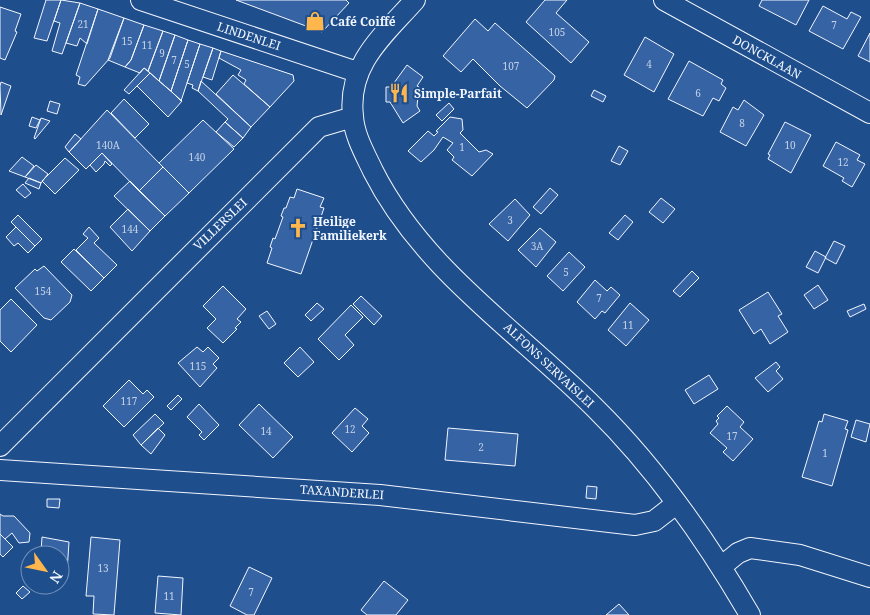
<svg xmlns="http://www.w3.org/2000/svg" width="870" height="615" font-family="'Noto Serif',serif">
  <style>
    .building { fill: #3563a3; stroke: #f2f6ff }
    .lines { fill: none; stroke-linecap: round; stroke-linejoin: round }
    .minor-casing { stroke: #f2f6ff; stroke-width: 22 }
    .minor { stroke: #1f4e8c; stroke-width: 20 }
    .labels { text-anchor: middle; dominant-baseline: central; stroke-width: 4; stroke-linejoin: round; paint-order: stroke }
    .number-label { font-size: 10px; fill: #c3d1e8 }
    .poi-label { font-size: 12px; font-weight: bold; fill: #f2f6ff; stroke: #1f4e8c; text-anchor: start }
    .street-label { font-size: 12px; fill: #f2f6ff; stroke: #1f4e8c }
  </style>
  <rect width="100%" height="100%" fill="#1f4e8c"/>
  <path class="building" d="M46 0H61L47 41 34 38Z
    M61 0 80 3 62 54 52 51 60 23 54 21Z
    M236 0H346L349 3 322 32Z
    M545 0H567L556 13 589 42 571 63 526 22Z
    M762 0H809L796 25 759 6Z
    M80 3 98 9 87 44 80 38 77 46 66 43Z
    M823 6 847 19 851 12 861 17 843 49 809 31Z
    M0 7 21 14 15 31 17 32 5 60 0 58Z
    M98 9 124 18 110 58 85 86 78 84 80 77 76 75Z
    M124 18 144 25 131 60 125 67 108 60Z
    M475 19 488 31 495 23 555 76 554 80 527 108 500 86 473 59 461 72 443 56Z
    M144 25 163 31 148 71 144 68 140 73 125 67 131 60Z
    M163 31 175 35 159 81 148 71Z
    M870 33V62L858 56Z
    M175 35 188 40 171 91 159 81Z
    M645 37 674 54 654 92 624 75Z
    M188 40 200 44 181 101 171 91Z
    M200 44 213 48 198 91 192 88 193 85 187 83Z
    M213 48 221 51 212 80 203 77Z
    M221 51 293 75 294 81 270 107 244 84 246 80 238 75 241 70 219 58Z
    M689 61 723 80 721 84 726 88 719 101 713 98 703 116 668 99Z
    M407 65 423 77 417 86 419 87 417 106 420 111 403 123 390 102H386V87H391Z
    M144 68 150 73 129 94 124 90Z
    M150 73 182 101 168 117 137 86Z
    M233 75 270 107 251 127 216 94Z
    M201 81 251 127 243 138 225 122 228 119 198 91Z
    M1 82 11 86 1 115 0 86Z
    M594 90 606 96 603 102 591 96Z
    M124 99 149 124 135 138 111 113Z
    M744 100 764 115 746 146 720 132 733 107 738 110Z
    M50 101 60 104 57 114 47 111Z
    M449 103 454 109 442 121 436 115Z
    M107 110 163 167 139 191 102 153 86 169 69 152Z
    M32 117 40 120 36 128 29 126Z
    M450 117 462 119 463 130 460 133 479 152 486 150 493 154 472 176 452 160 454 157 447 150 453 143 443 137 434 150 421 162 408 151 428 131 434 136 438 132 436 131Z
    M41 118 50 121 35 139 34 138Z
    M203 120 234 149 189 193 159 163Z
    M225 122 243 138 234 147 216 132Z
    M785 122 811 135 791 173 768 159 770 155 768 154Z
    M75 134 81 139 69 152 65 147Z
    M836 142 860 155 857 160 865 164 852 187 842 181 844 178 823 166Z
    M619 146 628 151 620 165 611 161Z
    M102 153 112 164 110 166 105 161 104 164 96 172 90 165Z
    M22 157 34 166 25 177 9 171Z
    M65 158 79 170 55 194 42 181Z
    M36 165 48 174 41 183 25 177Z
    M163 167 189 193 165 216 139 191Z
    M29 178 41 183 39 189 25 183Z
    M130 181 165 216 150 231 114 196Z
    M23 184 31 193 25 198 16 190Z
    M550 188 558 195 541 214 533 207Z
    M297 189 324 198 320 207 324 208 301 274 267 263 272 248 270 247 273 238 275 239 283 217 281 216 284 208H286L290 197 294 198Z
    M661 198 675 209 663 223 649 212Z
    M515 199 530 215 508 241 489 224Z
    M128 209 150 231 132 251 110 227Z
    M18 215 42 239 35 246 11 222Z
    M625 215 633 222 618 240 609 233Z
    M16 227 35 246 28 253 18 243 14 246 6 237Z
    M89 227 99 238 94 243 117 265 104 278 76 250 88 238 83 234Z
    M540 228 556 242 536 267 518 250Z
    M834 241 845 246 836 264 825 258Z
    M74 249 104 278 91 291 61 262Z
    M815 251 826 257 818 273 806 267Z
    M569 252 585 267 563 291 547 276Z
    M44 266 72 295 70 302 51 320 44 318 15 288 35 269 37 271Z
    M692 271 699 278 680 297 673 291Z
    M595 280 607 291 611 287 620 295 605 313 602 311 595 319 577 302Z
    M818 285 828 300 814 309 804 295Z
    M223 286 246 309 237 319 241 322 235 328 237 329 223 343 207 328 216 319 203 306Z
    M768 292 782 314 778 316 788 332 770 344 761 329 754 334 739 310Z
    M361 296 382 316 374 325 353 304Z
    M11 299 37 325 11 352 0 341V310Z
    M317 303 324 309 311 321 305 315Z
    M630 303 649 320 626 346 608 330Z
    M864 304 866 309 850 317 847 311Z
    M351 305 363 317 345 335 354 345 339 360 318 339Z
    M267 311 276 324 269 329 259 316Z
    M197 347 203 352 208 347 219 358 213 364 217 368 200 387 178 363Z
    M300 347 314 362 298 377 284 363Z
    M776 362 780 367 776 371 783 379 768 392 755 378Z
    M709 375 718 389 694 404 685 390Z
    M129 380 143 394 147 390 154 397 124 427 103 406Z
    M178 395 182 399 171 410 167 406Z
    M199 404 219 425 204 440 199 435 202 432 187 417Z
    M259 404 293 437 273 458 239 425Z
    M727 406 744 422 740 427 753 439 733 461 723 452 727 448 710 433 718 424 716 421 719 418 717 416Z
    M355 408 368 419 362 426 369 433 352 452 332 433Z
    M155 414 164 423 141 445 133 435Z
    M824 414 848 421 845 429 848 430 832 486 802 477 819 421 822 422Z
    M856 420 870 424 866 442 851 437Z
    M158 428 165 435 151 454 141 445Z
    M448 428 518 434 515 466 445 460Z
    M587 486 597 487 596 499 586 498Z
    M47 499H60L59 508 47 507Z
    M0 514 3 516H14L30 533 29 542 19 543 12 533 5 539 0 534Z
    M0 534 13 547 3 557 0 554Z
    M42 537 69 542 67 572 60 571V555H43V552H41Z
    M91 537 120 540 114 615 93 614 94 596H86Z
    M249 567 272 578 254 615H247L230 606Z
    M158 576 183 578 181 615 155 613Z
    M384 581 408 600 396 615H367L361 610Z
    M23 586 30 592 22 599 16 593Z
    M619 604 629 615H606Z"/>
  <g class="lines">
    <defs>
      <path id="minor" d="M141 0 357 72
        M415 0C384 35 347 64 353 116 354 135 365 154 373 171 423 270 518 331 595 408 656 468 707 541 750 615
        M664 0 870 113
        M0 446 319 127 353 117
        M0 470 380 495 635 525 654 521 676 504
        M722 566 738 553 750 548 800 555 870 577"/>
    </defs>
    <use href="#minor" class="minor-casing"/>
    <use href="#minor" class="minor"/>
  </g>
  <defs>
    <symbol id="shop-bare" viewBox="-9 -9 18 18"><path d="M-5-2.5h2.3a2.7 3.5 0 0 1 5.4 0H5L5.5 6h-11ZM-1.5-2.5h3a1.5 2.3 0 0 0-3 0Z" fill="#ffb74d" stroke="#1f4e8c" stroke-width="2.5" paint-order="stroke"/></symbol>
    <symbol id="restaurant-bare" viewBox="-9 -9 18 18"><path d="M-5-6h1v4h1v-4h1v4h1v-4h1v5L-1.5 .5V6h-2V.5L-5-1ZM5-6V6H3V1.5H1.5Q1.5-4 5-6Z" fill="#ffb74d" stroke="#1f4e8c" stroke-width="2.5" paint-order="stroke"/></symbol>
    <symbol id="church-bare" viewBox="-9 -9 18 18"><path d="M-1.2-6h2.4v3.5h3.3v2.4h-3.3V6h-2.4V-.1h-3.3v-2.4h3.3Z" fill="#ffb74d" stroke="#1f4e8c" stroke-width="2.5" paint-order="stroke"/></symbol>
  </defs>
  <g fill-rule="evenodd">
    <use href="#shop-bare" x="301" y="7" width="28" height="28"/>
    <use href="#restaurant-bare" x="385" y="79" width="28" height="28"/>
    <use href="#church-bare" x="284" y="214" width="28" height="28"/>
  </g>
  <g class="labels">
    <g class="number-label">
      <text x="83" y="24">21</text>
      <text x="834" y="25">7</text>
      <text x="557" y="32">105</text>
      <text x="127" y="41">15</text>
      <text x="147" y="45">11</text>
      <text x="162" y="53">9</text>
      <text x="174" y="60">7</text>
      <text x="187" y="64">5</text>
      <text x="649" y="64">4</text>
      <text x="511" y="66">107</text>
      <text x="698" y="93">6</text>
      <text x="742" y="123">8</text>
      <text x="108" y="145">140A</text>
      <text x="790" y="145">10</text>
      <text x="462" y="147">1</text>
      <text x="197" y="157">140</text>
      <text x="843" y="162">12</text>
      <text x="510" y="220">3</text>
      <text x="130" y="229">144</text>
      <text x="537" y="246">3A</text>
      <text x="566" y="272">5</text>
      <text x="43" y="291">154</text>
      <text x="599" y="298">7</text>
      <text x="628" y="325">11</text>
      <text x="198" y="366">115</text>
      <text x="129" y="401">117</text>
      <text x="350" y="429">12</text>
      <text x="266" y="431">14</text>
      <text x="732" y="436">17</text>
      <text x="481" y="447">2</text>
      <text x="825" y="453">1</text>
      <text x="103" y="568">13</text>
      <text x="251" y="592">7</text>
      <text x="169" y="596">11</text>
    </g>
    <g class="poi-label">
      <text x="330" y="21">Café Coiffé</text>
      <text x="414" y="93">Simple-Parfait</text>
      <text x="313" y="221">Heilige<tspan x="313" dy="14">Familiekerk</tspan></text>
    </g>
    <g class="street-label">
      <text transform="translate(249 36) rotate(18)">LINDENLEI</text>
      <text transform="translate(767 57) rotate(29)">DONCKLAAN</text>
      <text transform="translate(220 224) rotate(-44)">VILLERSLEI</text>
      <text transform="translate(549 365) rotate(43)">ALFONS SERVAISLEI</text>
      <text transform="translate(342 492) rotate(4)">TAXANDERLEI</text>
    </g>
  </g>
  <g transform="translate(45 570) rotate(123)"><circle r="24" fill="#1f4e8c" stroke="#7391ba"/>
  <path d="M0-4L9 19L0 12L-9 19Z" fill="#ffb74d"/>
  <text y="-8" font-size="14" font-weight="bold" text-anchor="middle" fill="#f2f6ff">N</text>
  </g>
</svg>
